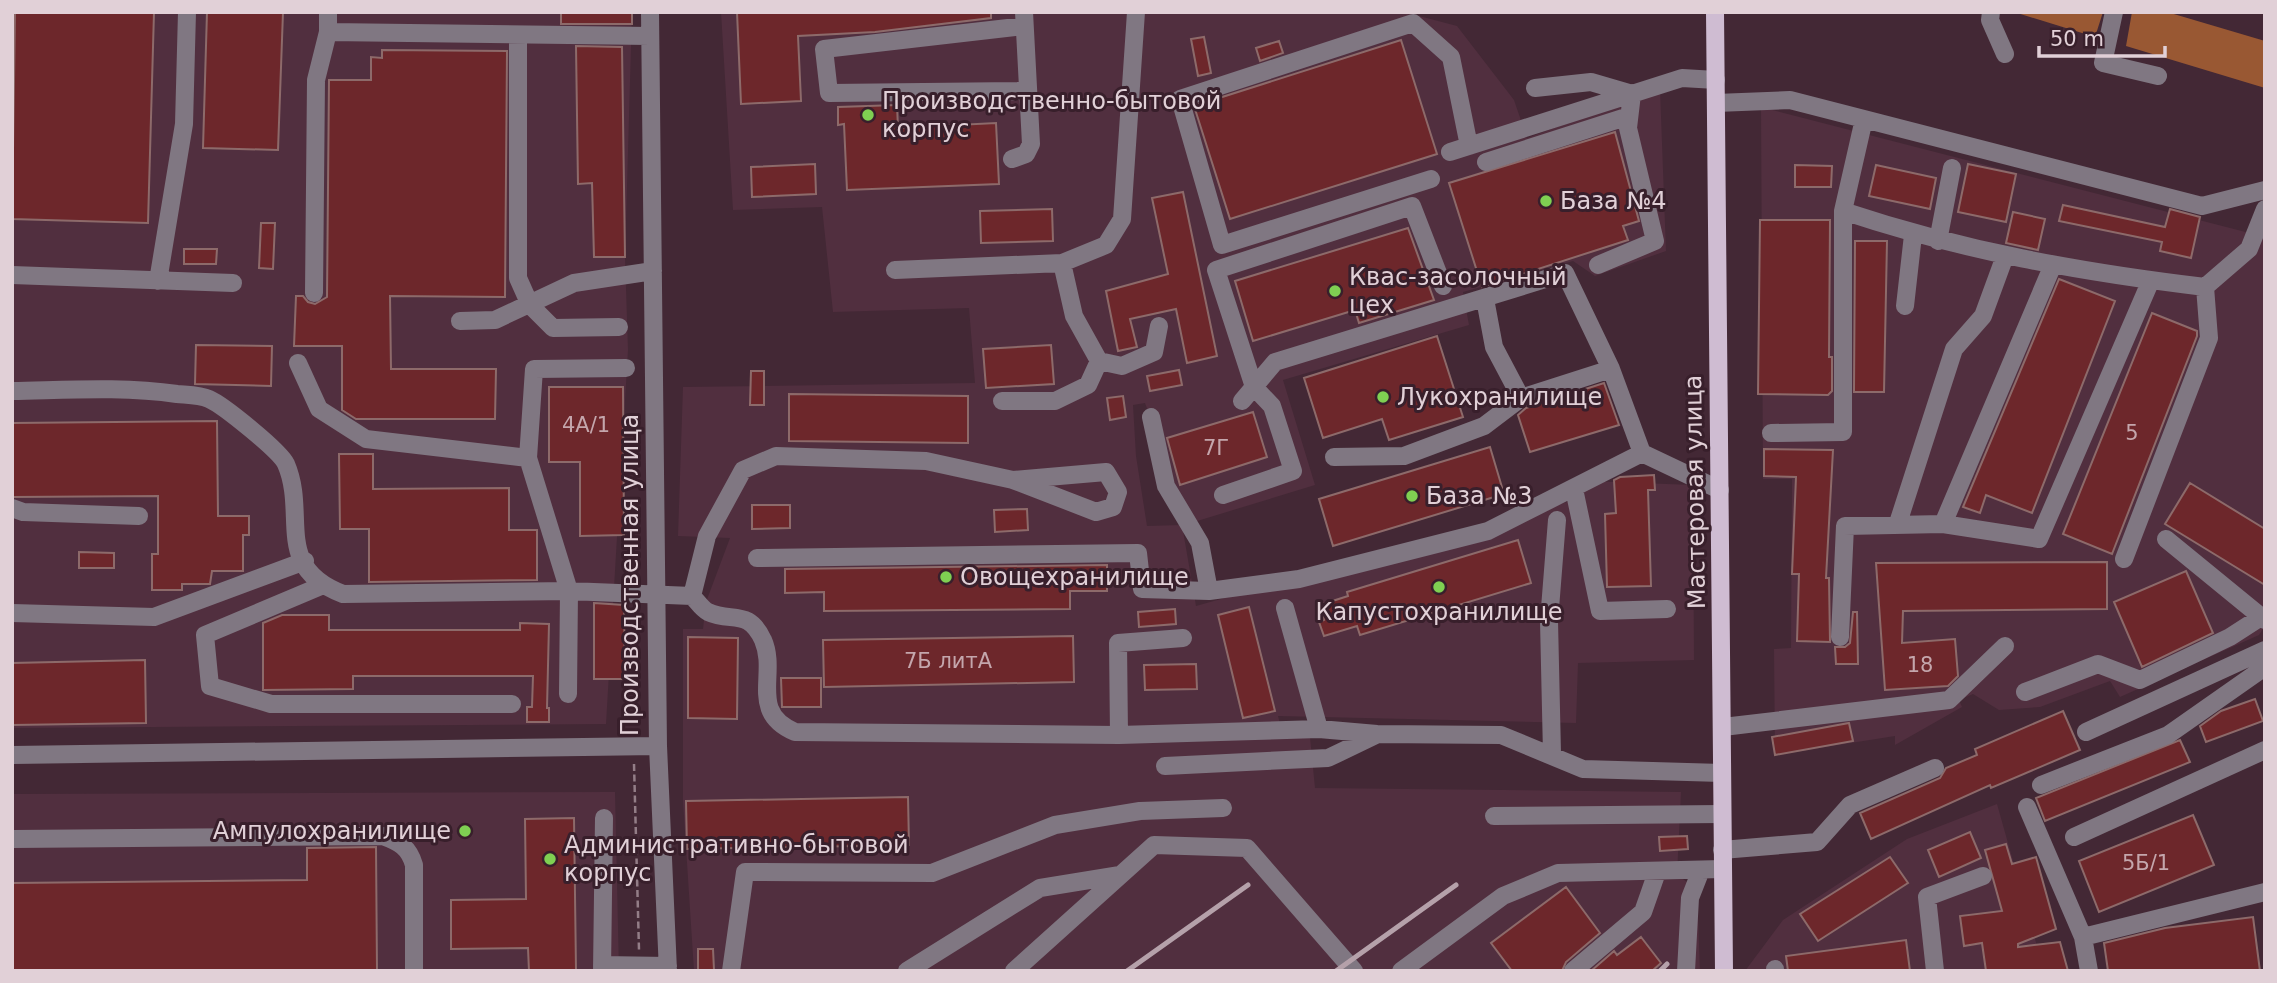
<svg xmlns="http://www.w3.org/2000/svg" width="2277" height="983" font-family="'DejaVu Sans',sans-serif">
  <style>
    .built { fill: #512f3f }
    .forest { fill: #995833 }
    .building { fill: #6d272b; stroke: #8d6a6a; stroke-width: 2 }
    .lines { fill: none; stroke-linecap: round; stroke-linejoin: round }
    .path { stroke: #937d87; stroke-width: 2.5; stroke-dasharray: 7 3.5; stroke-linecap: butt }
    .minor { stroke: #807782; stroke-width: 18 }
    .major { stroke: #cfbcd2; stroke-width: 18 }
    .rail { stroke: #b5a1aa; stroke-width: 5 }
    .poi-dot { fill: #7fd052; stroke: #381f2b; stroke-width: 2.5 }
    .labels { text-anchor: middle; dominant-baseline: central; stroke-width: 6; stroke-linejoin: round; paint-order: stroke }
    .number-label { font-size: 21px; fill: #c4a6ac }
    .poi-label { font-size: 24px; fill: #e1d0d7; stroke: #381f2b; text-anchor: start }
    .street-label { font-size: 24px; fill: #e1d0d7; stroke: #381f2b }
  </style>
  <rect width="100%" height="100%" fill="#432835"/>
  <path class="built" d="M12 12H632L625 257 628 350 606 724 12 728Z
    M721 12H1404L1457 26 1514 100 1527 138 1660 89 1666 251 1595 276 1573 261 1463 292 1469 325 1283 380 1315 485 1194 522 1186 514 1145 403 1133 405 1136 456 1147 526 1182 525 1196 606 1567 502 1588 481 1693 485 1694 660 1578 663 1576 723 1278 716 1283 736 1310 737 1315 788 1681 792 1677 875 1697 889 1700 971H694L683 801V629H703L706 602 730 538 678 536 683 387 975 383 969 308 833 312 822 207 733 210Z
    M1761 107 2265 237V626L2259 635 2120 697 2110 681 2040 707 1999 710 1973 694 1959 700 1962 707 1895 745V736L1775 755 1774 649 1791 648 1792 479H1763Z
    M615 792 619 971H12V794Z
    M1997 804 2044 971H1745L1783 920 1907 839Z"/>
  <path class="forest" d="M2014 12H2103L2095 37Z
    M2132 12H2167L2265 41V88L2126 46Z"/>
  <path class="building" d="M15 12H154L148 223 12 219Z
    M207 12H283L278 150 203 148Z
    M561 12H632V24H561Z
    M737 12H991V18L875 32 798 36 801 101 741 104Z
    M1204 37 1211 73 1198 76 1191 39Z
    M1401 40 1437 154 1230 219 1194 106Z
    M1279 41 1283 53 1260 61 1256 48Z
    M576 46 622 47 625 257H594L592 183 578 184Z
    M382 50 507 51 505 297 390 296 391 369H496L495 419H356L342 410V346H294L296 296H303L308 302 315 304 327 297 329 80H371V57L382 58Z
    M897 105 898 128 996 123 999 184 847 190 844 124 838 125V107Z
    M1615 132 1639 221 1623 226 1628 240 1482 287 1449 183Z
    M815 164 816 194 752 197 751 167Z
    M1968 164 2016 174 2006 222 1958 212Z
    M1795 165 1832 166 1831 187H1795Z
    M1876 165 1936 178 1930 209 1869 196Z
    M1183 192 1217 356 1187 363 1176 309 1130 319 1137 347 1118 351 1106 291 1168 274 1152 198Z
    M2063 205 2165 227 2170 209 2200 217 2191 258 2160 251 2162 242 2059 221Z
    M1052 209 1053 241 981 243 980 211Z
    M2013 212 2045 219 2038 250 2006 243Z
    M1760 220H1830L1829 357H1832V391L1828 395 1758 394Z
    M261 223H275L273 269 259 268Z
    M1408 228 1434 300 1359 323 1355 310 1253 341 1235 281Z
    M1855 241H1887L1884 392H1854Z
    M184 249H217L216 264H184Z
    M2059 279 2115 301 2032 513 1986 495 1980 513 1963 507Z
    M2152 313 2197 331V336L2112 554 2063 534Z
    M1437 336 1463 417 1389 440 1382 419 1323 438 1304 378Z
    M196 345 272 346 271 386 195 384Z
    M1051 345 1054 384 986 388 983 349Z
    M1179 370 1182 385 1150 391 1147 376Z
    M751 371H764V405H750Z
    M1604 383 1619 425 1530 452 1518 415 1526 408Z
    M549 387H623L624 535 580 536V462H549Z
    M789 394 968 396V443L789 441Z
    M1123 396 1126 417 1110 420 1107 398Z
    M1253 412 1267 457 1180 485 1167 438Z
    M217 421 218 516H249V535H243V571H212L210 584H182V590H152V554H158V496L12 497V423Z
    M1490 447 1504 494 1333 546 1319 499Z
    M1764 449 1833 450 1826 578H1829L1830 642 1797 641 1799 574H1792L1796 477 1764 476Z
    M339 454H373V489L509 488V530H537V580L369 582V529H340Z
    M1654 475 1655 490H1648L1651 586 1607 587 1605 514 1616 513 1614 480 1620 477Z
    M2190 483 2265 529V585L2165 524Z
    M752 505H790V528L752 529Z
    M1027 509 1028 530 995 532 994 510Z
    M1518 540 1531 583 1360 635 1357 626 1324 636 1319 622 1324 620 1320 605 1348 596 1347 592Z
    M79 552 114 553V568H79Z
    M2107 562V609L1903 611 1902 643 1955 639 1958 676 1948 686 1885 690 1876 563Z
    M1107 565V591H1070V609L824 611V592L785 593V569Z
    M2186 571 2213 633 2142 667 2114 602Z
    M594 603 624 605 625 679H594Z
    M1249 607 1275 711 1243 718 1218 615Z
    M1175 609 1176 624 1139 627 1138 612Z
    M1853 612H1857L1858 664H1836L1835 647H1845L1850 643Z
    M282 615H329V630H520V623L549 624 547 708H549V722H527V707H532L533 676H353V689L263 690V623Z
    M1073 636 1074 682 824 687 823 640Z
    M688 637 738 638 737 719 688 718Z
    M145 660 146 723 12 725V663Z
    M1196 664 1197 689 1145 690 1144 665Z
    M781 678H821V707H782Z
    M2255 699 2263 721 2206 742 2200 726 2221 711Z
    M2063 711 2080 750 1991 788 1990 785 1871 839 1860 813 1940 778 1946 768 1977 755 1975 749Z
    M1849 723 1853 741 1775 755 1772 737Z
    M2180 740 2190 762 2045 821 2036 798Z
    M908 797 909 845 687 849 686 801Z
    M2193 815 2214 865 2099 912 2079 861Z
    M574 818 576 971H529L528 948 451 949V900L526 899 525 819Z
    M1970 832 1981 858 1939 877 1928 850Z
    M1687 836 1688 849 1660 851 1659 837Z
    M2006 844 2012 864 2036 857 2056 929 2018 944V947L2060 942 2068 971H1986L1982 943 1964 946 1960 916 2002 911 1985 850Z
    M376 847 377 971H12V883L307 880V848Z
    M1890 857 1908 883 1818 941 1800 914Z
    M1566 887 1600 933 1566 962 1562 971H1512L1491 943Z
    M2253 917 2260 971H2108L2104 943 2165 928Z
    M1641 937 1661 963 1652 971H1591L1614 951 1617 955Z
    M1906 940 1910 971H1788L1786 956Z
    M698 949H713L714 970H698Z"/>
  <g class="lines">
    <path class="path" d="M634 764 639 950"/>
    <path class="minor" d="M328 12V32L650 36
      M650 12 658 746 668 971
      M1991 12 1990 20 2005 54
      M2114 12 2103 63 2158 76
      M1024 26 824 49 829 93 1026 91
      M518 35V278L530 305 553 328 619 327
      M1535 88 1591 82 1632 94 1628 128 1655 241 1598 265
      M1716 103 1790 100 2202 206 2265 190
      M1864 119 1843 211C1963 251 2080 272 2205 287L2249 249 2265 209
      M1450 152 1682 78 1716 80
      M1012 159 1026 154 1031 144 1024 12
      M1486 162 1629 116
      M1431 179 1222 245 1180 99 1413 23 1451 57 1469 146
      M1938 241 1952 168
      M1062 263 1074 316 1099 361 1122 366 1154 352 1159 326
      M895 270 1062 263 1106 245 1122 219 1136 12
      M12 275 233 283
      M158 281 184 124 187 12
      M314 293 316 80 328 32
      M1485 299 1494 347 1521 398
      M1905 306 1913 235
      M460 321 495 320 574 283 653 271
      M298 363 319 409 366 439 528 458
      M12 391C67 390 123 386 177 394 187 395 200 395 209 399 223 405 280 451 286 464 308 515 272 567 343 594L569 591 692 596
      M1002 401H1055L1088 385 1099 361
      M1242 401 1275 362 1565 273 1611 369
      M1151 417 1166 486 1200 543 1209 591
      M1771 433 1843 432V211
      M1334 457 1404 456 1484 426 1521 398 1611 369 1642 453 1720 490
      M1013 480 1096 512 1113 507 1118 492 1106 472 1013 480 926 461 776 456 743 470 707 536 692 596C697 601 702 609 708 612 732 623 748 608 763 640 778 674 748 712 795 732L1119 735 1319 729 1377 734 1501 735 1583 769 1722 773
      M1574 489 1600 611 1667 609
      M1223 495 1293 471 1272 406 1254 387 1216 270 1412 206 1443 286
      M12 508 23 512 139 516
      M1898 523 1954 349 1983 316 2005 256
      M1943 524 2052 267
      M2166 539 2265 620
      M757 558 1138 553 1142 589 1209 591 1299 579 1488 531 1642 453
      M2124 559 2209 338 2205 287
      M321 586 205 635 210 686 271 704H512
      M1285 608 1319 729
      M12 613 154 617 305 561
      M1840 637 1845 526 1943 524 2039 539 2151 280
      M2025 692 2098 664 2140 680 2230 637 2261 617
      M568 694 569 591 528 458 534 369 626 368
      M1723 727 1949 700 2005 646
      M2086 732 2265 650
      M1119 735 1118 643 1183 638
      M1552 754 1549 621 1557 520
      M12 755 658 746
      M1165 766 1328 758 1376 735
      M2041 785 2168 735 2265 667
      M2027 807 2083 937 2089 971
      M1494 816 1722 814
      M2074 837 2265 750
      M12 839 383 836C399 842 409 847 414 865V971
      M1722 850 1817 842 1850 805 1935 768
      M2083 937 2265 892
      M602 965 668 966
      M602 971 604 818
      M731 971 745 872 932 873 1055 825 1140 811 1223 808
      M907 971 1040 888 1120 875
      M1014 971 1154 845 1247 848 1354 971
      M1401 971 1503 896 1558 873 1722 869
      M1573 971 1643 912 1657 872
      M1686 971 1690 898 1701 870
      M1775 971V969
      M1935 971 1927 897 1983 876"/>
    <path class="major" d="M1715 12 1724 971"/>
    <path class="rail" d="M1127 971 1248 885
      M1336 971 1456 885
      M1660 971 1667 964"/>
  </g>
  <g class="poi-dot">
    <circle cx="868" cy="115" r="7"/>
    <circle cx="1546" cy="201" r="7"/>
    <circle cx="1335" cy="291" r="7"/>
    <circle cx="1383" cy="397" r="7"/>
    <circle cx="1412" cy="496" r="7"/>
    <circle cx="946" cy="577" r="7"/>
    <circle cx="1439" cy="587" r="7"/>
    <circle cx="465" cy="831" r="7"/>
    <circle cx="550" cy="859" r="7"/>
  </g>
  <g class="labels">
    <g class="number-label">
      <text x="586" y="425">4А/1</text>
      <text x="2132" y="433">5</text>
      <text x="1216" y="448">7Г</text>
      <text x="948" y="661">7Б литА</text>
      <text x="1920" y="665">18</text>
      <text x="2146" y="863">5Б/1</text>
    </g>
    <g class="poi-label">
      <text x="882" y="101">Производственно-бытовой<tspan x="882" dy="28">корпус</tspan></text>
      <text x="1560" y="201">База №4</text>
      <text x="1349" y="277">Квас-засолочный<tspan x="1349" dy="28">цех</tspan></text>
      <text x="1397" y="397">Лукохранилище</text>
      <text x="1426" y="496">База №3</text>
      <text x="960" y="577">Овощехранилище</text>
      <text x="1439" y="612" text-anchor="middle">Капустохранилище</text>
      <text x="451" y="831" text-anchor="end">Ампулохранилище</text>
      <text x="564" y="845">Административно-бытовой<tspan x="564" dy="28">корпус</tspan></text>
    </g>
    <g class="street-label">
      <text transform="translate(1695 492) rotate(-91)">Мастеровая улица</text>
      <text transform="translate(630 575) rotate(-90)">Производственная улица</text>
    </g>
  </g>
  <rect width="2277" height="983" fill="none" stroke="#e1d0d7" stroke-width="28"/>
  <path d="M2039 46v10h126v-10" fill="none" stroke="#e1d0d7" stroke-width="3.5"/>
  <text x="2050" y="46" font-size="21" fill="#e1d0d7" stroke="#381f2b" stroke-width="5" paint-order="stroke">50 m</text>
</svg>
